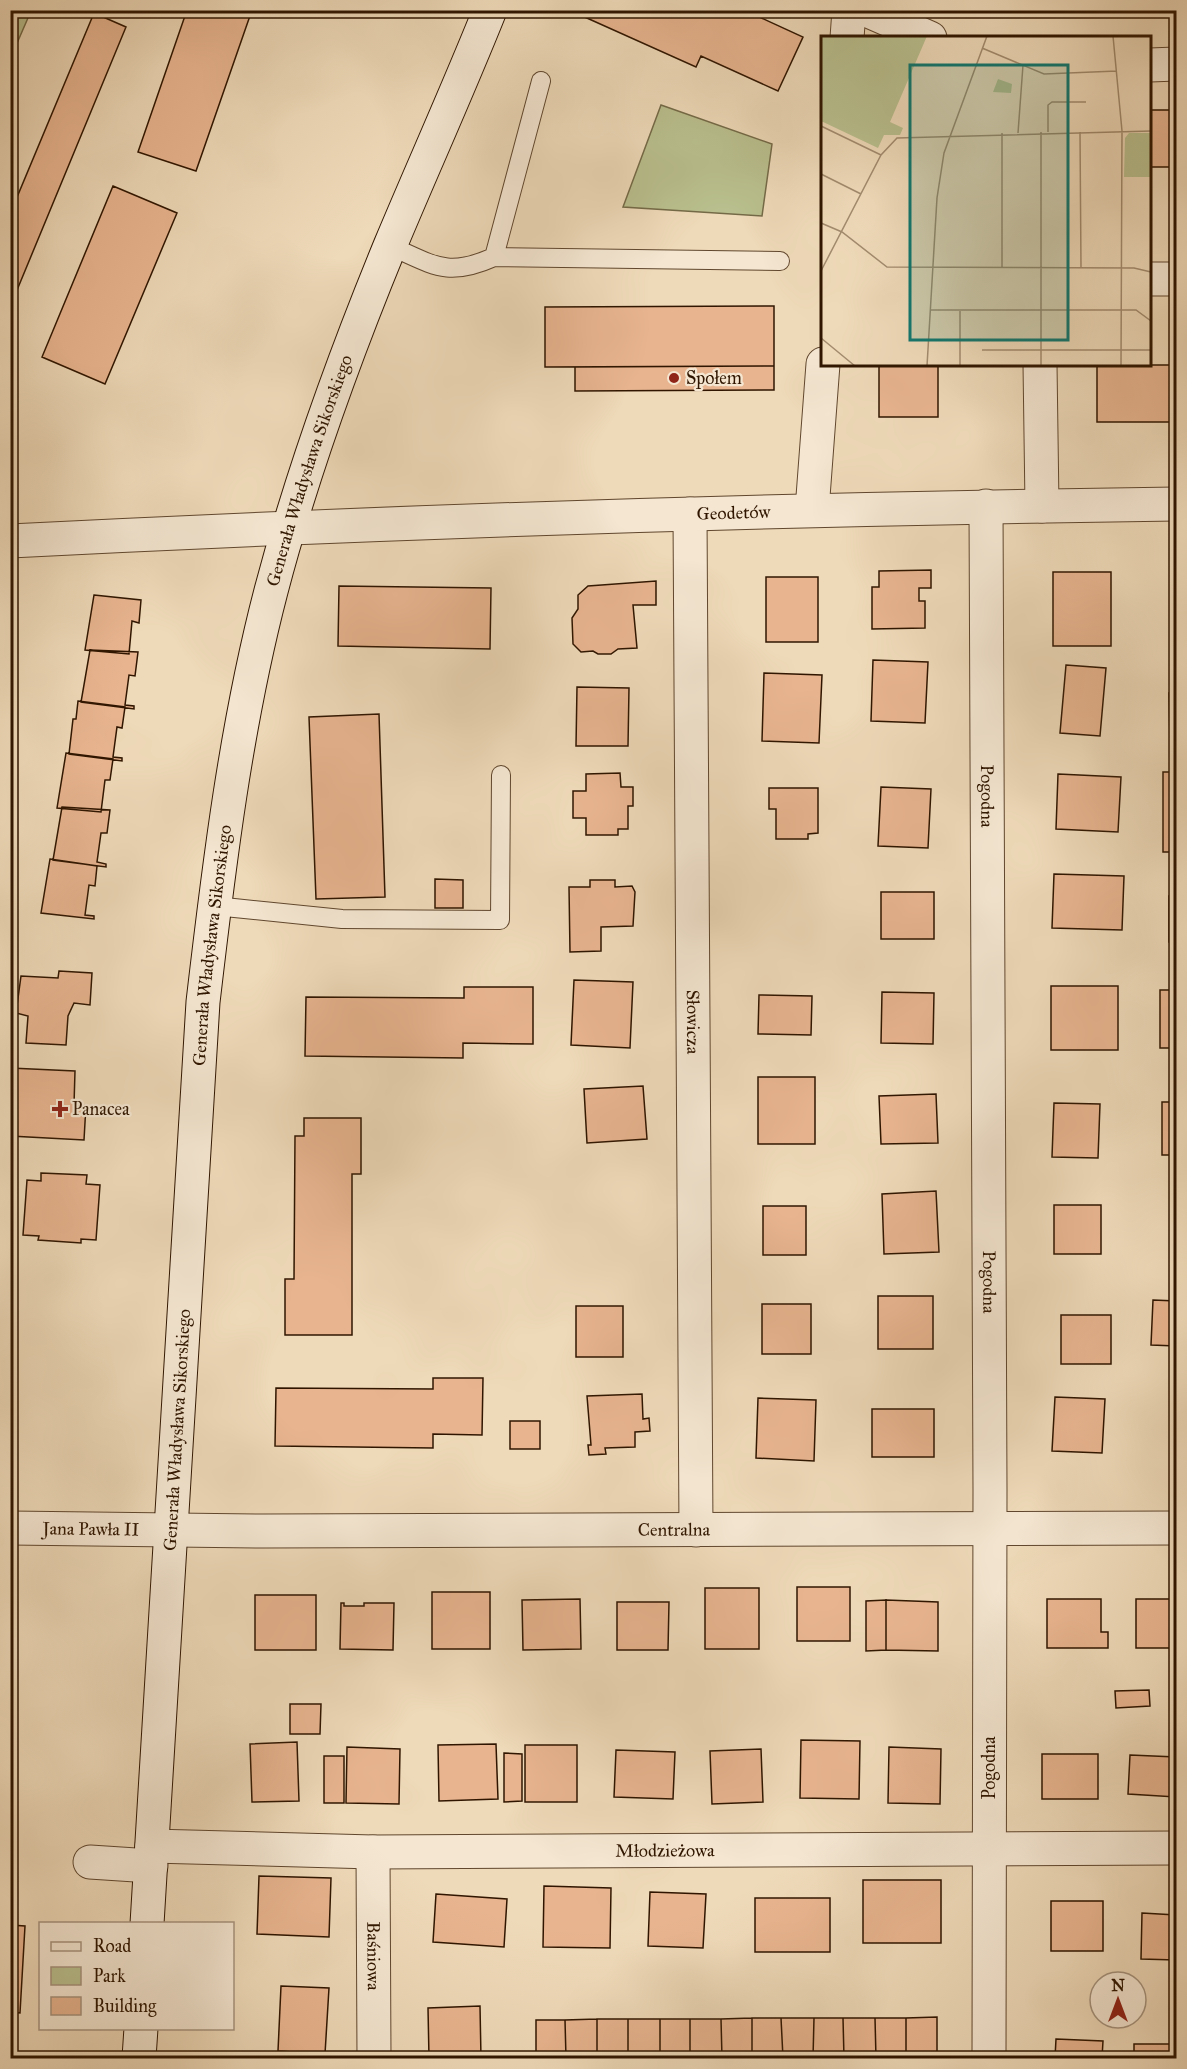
<svg xmlns="http://www.w3.org/2000/svg" width="1187" height="2069" font-family="'IM FELL Great Primer',serif">
  <style>
    .green { fill: #b9bf8e; stroke: #746a47; stroke-width: 1.5 }
    .building { fill: #e7b48f; stroke: #301600; stroke-width: 1.5 }
    .lines { fill: none; stroke-linecap: round; stroke-linejoin: round }
    .lane-casing { stroke: #60472e; stroke-width: 20 }
    .street-casing { stroke: #60472e; stroke-width: 35 }
    .secondary-casing { stroke: #301600; stroke-width: 35 }
    .lane { stroke: #f4e6d1; stroke-width: 18 }
    .street { stroke: #f4e6d1; stroke-width: 33 }
    .secondary { stroke: #f4e6d1; stroke-width: 33 }
    .poi-dot { fill: #8f2418; stroke: #f4e6d1; stroke-width: 2 }
    .labels { text-anchor: middle; dominant-baseline: central; stroke-width: 4.5; stroke-linejoin: round; paint-order: stroke }
    .poi-label { font-size: 18px; fill: #301600; stroke: #f4e6d1; text-anchor: start }
    .street-label { font-size: 18px; fill: #301600; stroke: #f4e6d1 }
    .inset-road { fill: none; stroke: #a28b6e; stroke-width: 1.5 }
    .view { fill: #0f766e; fill-opacity: 0.15; stroke: #0f766e; stroke-width: 3 }
    .inset-edge { fill: none; stroke: #301600; stroke-width: 3 }
  </style>
  <rect width="100%" height="100%" fill="#eed9b8"/>
  <filter id="stains"><feTurbulence type="fractalNoise" baseFrequency=".00333" numOctaves="4"/><feColorMatrix values="0 0 0 0 .2 0 0 0 0 .09 0 0 0 0 .02 0 0 0 .5 -.17"/></filter>
  <radialGradient id="worn" r=".72"><stop offset=".6" stop-color="#630" stop-opacity="0"/><stop offset="1" stop-color="#630" stop-opacity=".3"/></radialGradient>
  <path class="green" d="M11 10 31 11 11 57 10 11Z
    M661 105 772 144 762 216 623 207Z"/>
  <path class="building" d="M187 10H252L196 171 138 152Z
    M569 10H709L719 15 722 10H744L803 37 778 91 701 56 696 67Z
    M94 13 126 27 10 307V214Z
    M1150 110H1176V167H1150Z
    M113 186 177 213 105 384 42 357Z
    M774 306V366L545 367V307Z
    M879 364H938V417H879Z
    M1097 365H1176V422H1097Z
    M774 366V390L575 391V367Z
    M931 570V588H919V601H925V628L872 629V587H879V571Z
    M1053 572H1111V646H1053Z
    M766 577H818V642H766Z
    M656 581V605H633L637 648 618 649 611 654H598L593 651 581 652 573 644 572 618 578 609V595L588 586Z
    M339 586 491 588 490 649 338 646Z
    M94 595 141 600 139 623 132 621 129 654 85 650Z
    M90 650 138 652 135 676 129 675 125 705 134 706V709L81 702Z
    M873 660 928 662 925 723 871 721Z
    M1066 665 1106 668 1100 736 1060 733Z
    M764 673 822 675 819 743 762 741Z
    M577 687 629 688 628 746H576Z
    M1169 693H1176V742H1170Z
    M78 701 125 707 122 728 117 727 113 757 122 758V761L69 754 73 719H76Z
    M379 714 385 897 316 899 309 717Z
    M66 753 113 759 110 780H105L101 812 57 808Z
    M1163 772H1176V852H1163Z
    M620 773 621 787H633V806H628V829H618V835H586V818H573V791H586V774Z
    M1058 774 1121 777 1118 832 1056 829Z
    M881 787 931 789 928 848 878 846Z
    M769 788H818V833L808 834V839H776V809H769Z
    M62 807 110 810 107 833H101L97 862 106 864V867L53 860Z
    M50 859 97 866 95 886 89 885 85 915 94 916V919L41 913Z
    M1054 874 1124 876 1122 930 1052 928Z
    M435 879 463 880V908H435Z
    M590 880H615V887L632 886 635 892 633 926 601 927V951L570 952 569 887H590Z
    M881 892H934V939H881Z
    M1169 896H1176V942H1169Z
    M59 971 92 973 90 1005 74 1003 68 1016 66 1045 26 1043 28 1016 16 1013 21 976 58 978Z
    M574 980 633 982 630 1048 571 1045Z
    M1051 986H1118V1050H1051Z
    M464 987H533V1044L463 1043V1058L305 1056 306 997 464 998Z
    M1160 990H1176V1048H1160Z
    M882 992 934 993 933 1044 881 1043Z
    M759 995 812 996 811 1035 758 1034Z
    M10 1068 75 1071 74 1105H86L84 1140 10 1136Z
    M758 1077H815V1144H758Z
    M643 1086 647 1139 587 1143 584 1089Z
    M936 1094 938 1143 881 1144 879 1096Z
    M1162 1102H1176V1155H1162Z
    M1054 1103 1100 1104 1098 1158 1052 1157Z
    M304 1118H361V1174H352V1335H285V1279H294L295 1136H304Z
    M41 1173 87 1175 86 1184 100 1185 96 1240 81 1239V1243L38 1240 39 1236 23 1235 27 1180 41 1181Z
    M936 1191 939 1252 884 1254 882 1194Z
    M1175 1194H1176V1247H1173Z
    M1054 1205H1101V1254H1054Z
    M763 1206H806V1255H763Z
    M878 1296H933V1349H878Z
    M1153 1300 1176 1301V1346L1151 1345Z
    M762 1304H811V1354H762Z
    M576 1306H623V1357H576Z
    M1061 1315H1111V1364H1061Z
    M433 1378H483L482 1435 433 1434V1448L275 1446 276 1388 433 1389Z
    M642 1394 643 1419 649 1418 650 1431 635 1432V1447L605 1448 606 1454 589 1455 588 1445H591L587 1396Z
    M1055 1397 1105 1399 1102 1453 1052 1451Z
    M758 1398 816 1400 814 1461 756 1458Z
    M872 1409H934V1457H872Z
    M510 1421H540V1449H510Z
    M797 1587H850V1641H797Z
    M705 1588H759V1649H705Z
    M432 1592H490V1649H432Z
    M255 1595H316V1650H255Z
    M580 1599 581 1649 523 1650 522 1600Z
    M1047 1599H1101V1632H1108V1648H1047Z
    M1136 1599H1176V1648H1136Z
    M886 1600 938 1602V1651L886 1650Z
    M886 1600V1650L866 1651V1601Z
    M617 1602H669L668 1650H617Z
    M341 1603H344V1606H364V1603H394L393 1650 340 1649Z
    M1149 1690 1150 1706 1116 1708 1115 1691Z
    M290 1704H321L320 1734H290Z
    M801 1740 860 1741 859 1799 800 1798Z
    M297 1742 299 1801 252 1802 250 1744Z
    M496 1744 498 1799 439 1801 438 1745Z
    M525 1745H577V1802H525Z
    M347 1747 400 1749 399 1804 346 1803Z
    M889 1747 941 1749 940 1804 888 1803Z
    M761 1749 763 1802 712 1804 710 1751Z
    M616 1750 675 1752 673 1799 614 1797Z
    M504 1753 522 1754V1801L504 1802Z
    M1042 1754H1098V1799H1042Z
    M1130 1755 1176 1757V1797L1128 1794Z
    M324 1756H344V1803H324Z
    M259 1876 331 1878 329 1937 257 1934Z
    M863 1880H941V1943H863Z
    M544 1886 611 1888 610 1948 543 1947Z
    M650 1892 706 1894 703 1948 648 1946Z
    M436 1894 507 1899 504 1947 433 1942Z
    M755 1898H830V1952H755Z
    M1051 1901H1103V1951H1051Z
    M1142 1913 1176 1915V1960L1141 1959Z
    M10 1925 25 1926 20 2013 10 2012Z
    M281 1986 329 1988 325 2054 278 2051Z
    M480 2006 481 2058H429L428 2008Z
    M937 2017V2058H906V2018Z
    M752 2018H781L783 2058H752Z
    M752 2018V2058H722L721 2019Z
    M781 2018H814L813 2058H783Z
    M814 2018H843L844 2058H813Z
    M843 2018H875L876 2058H844Z
    M875 2018H906V2058H876Z
    M597 2019H628V2058H597Z
    M597 2019V2058H566L565 2020Z
    M628 2019H660V2058H628Z
    M660 2019H690V2058H660Z
    M690 2019H721L722 2058H690Z
    M536 2020H565L566 2058H536Z
    M1056 2039 1103 2041 1102 2058H1055Z
    M1134 2044H1176V2058H1134Z"/>
  <g class="lines">
    <defs>
      <path id="lane" d="M390 246C434 265 447 278 494 257L541 81
        M494 257 780 261
        M215 906 342 919 500 920 501 775"/>
      <g id="street">
        <path d="M866 10 930 38"/>
        <path d="M847 38 849 10"/>
        <path d="M1150 65 1176 64"/>
        <path d="M1150 279H1176"/>
        <path d="M1040 364 1042 506"/>
        <path id="s1" d="M986 506 990 1490 989 2058"/>
        <path d="M812 510 823 364"/>
        <path id="s2" d="M690 514 696 1530"/>
        <path id="s3" d="M10 541C399 521 788 509 1176 504"/>
        <path id="s4" d="M10 1528 263 1531 1176 1528"/>
        <path id="s5" d="M152 1846 373 1852 1176 1848"/>
        <path id="s6" d="M373 1852 374 2058"/>
        <path d="M90 1862 151 1866"/>
      </g>
      <g id="secondary">
        <path id="s7" d="M147 1924 203 1002C219 865 236 725 271 591 302 473 344 358 390 246 423 167 458 90 490 10"/>
        <path d="M139 2058 141 2028"/>
      </g>
    </defs>
    <use href="#lane" class="lane-casing"/>
    <use href="#street" class="street-casing"/>
    <use href="#secondary" class="secondary-casing"/>
    <use href="#lane" class="lane"/>
    <use href="#street" class="street"/>
    <use href="#secondary" class="secondary"/>
  </g>
  <g class="poi-dot">
    <circle cx="674" cy="378" r="6"/>
    <path d="M57 1100h6v6h6v6h-6v6h-6v-6h-6v-6h6z"/>
  </g>
  <g class="labels">
    <g class="poi-label">
      <text x="686" y="378">Społem</text>
      <text x="72" y="1109">Panacea</text>
    </g>
    <g class="street-label">
      <text stroke="none"><textPath href="#s7" startOffset="1467">Generała Władysława Sikorskiego</textPath></text>
      <text stroke="none"><textPath href="#s3" startOffset="724">Geodetów</textPath></text>
      <text stroke="none"><textPath href="#s1" startOffset="290">Pogodna</textPath></text>
      <text stroke="none"><textPath href="#s7" startOffset="981">Generała Władysława Sikorskiego</textPath></text>
      <text stroke="none"><textPath href="#s2" startOffset="508">Słowicza</textPath></text>
      <text stroke="none"><textPath href="#s1" startOffset="776">Pogodna</textPath></text>
      <text stroke="none"><textPath href="#s7" startOffset="495">Generała Władysława Sikorskiego</textPath></text>
      <text stroke="none"><textPath href="#s4" startOffset="81">Jana Pawła II</textPath></text>
      <text stroke="none"><textPath href="#s4" startOffset="664">Centralna</textPath></text>
      <text transform="translate(989 1768) rotate(-90)">Pogodna</text>
      <text stroke="none"><textPath href="#s5" startOffset="513">Młodzieżowa</textPath></text>
      <text stroke="none"><textPath href="#s6" startOffset="104">Baśniowa</textPath></text>
    </g>
  </g>
  <g transform="translate(821 36)">
    <rect width="330" height="330" fill="#eed9b8"/>
    <path d="M0 0H106L69 86 82 92 79 99H63L57 112 0 85ZM177 43 191 48 190 57 172 56ZM308 97H330V141H303L304 102Z" fill="#b9bf8e"/>
    <path class="inset-road" d="M292 0 301 95 300 330M161 12 223 38 296 35M0 90 60 119M220 96V330M227 96V69L231 66H265M259 96 260 232M181 97V232M197 97 202 29M0 138 40 158M0 187 21 196 66 231 313 232 330 236M0 235 60 119 76 102 330 95M109 274H315L330 285M139 275V330M0 302 34 330M161 314H330M106 330 116 162 123 117 166 0"/>
    <path class="view" d="M89 29H247V304H89Z"/>
    <rect width="330" height="330" class="inset-edge"/>
  </g>
  <rect width="1187" height="2069" fill="none" stroke="#eed9b8" stroke-width="36"/>
  <rect x="12" y="12" width="1163" height="2045" fill="none" stroke="#301600" stroke-width="3"/>
  <rect x="18" y="18" width="1151" height="2033" fill="none" stroke="#301600" stroke-width="1.5"/>
  <rect x="39" y="1922" width="195" height="108" fill="#f4e6d1" stroke="#a6937d" stroke-width="1.5"/>
  <rect x="51" y="1942" width="30" height="9" fill="#f4e6d1" stroke="#a6937d" stroke-width="1.5"/>
  <text x="93" y="1952" font-size="18" fill="#301600">Road</text>
  <rect x="51" y="1967" width="30" height="18" fill="#b9bf8e" stroke="#a6937d" stroke-width="1.5"/>
  <text x="93" y="1982" font-size="18" fill="#301600">Park</text>
  <rect x="51" y="1997" width="30" height="18" fill="#e7b48f" stroke="#a6937d" stroke-width="1.5"/>
  <text x="93" y="2012" font-size="18" fill="#301600">Building</text>
  <g transform="translate(1118 2000)"><circle r="28" fill="#f4e6d1" stroke="#a6937d" stroke-width="1.5"/>
  <path d="M0-4.5L10 22L0 15L-10 22Z" fill="#8f2418"/>
  <text y="-9" font-size="16" font-weight="bold" text-anchor="middle" fill="#301600">N</text>
  </g>
  <rect width="100%" height="100%" filter="url(#stains)"/>
  <rect width="100%" height="100%" fill="url(#worn)"/>
</svg>
